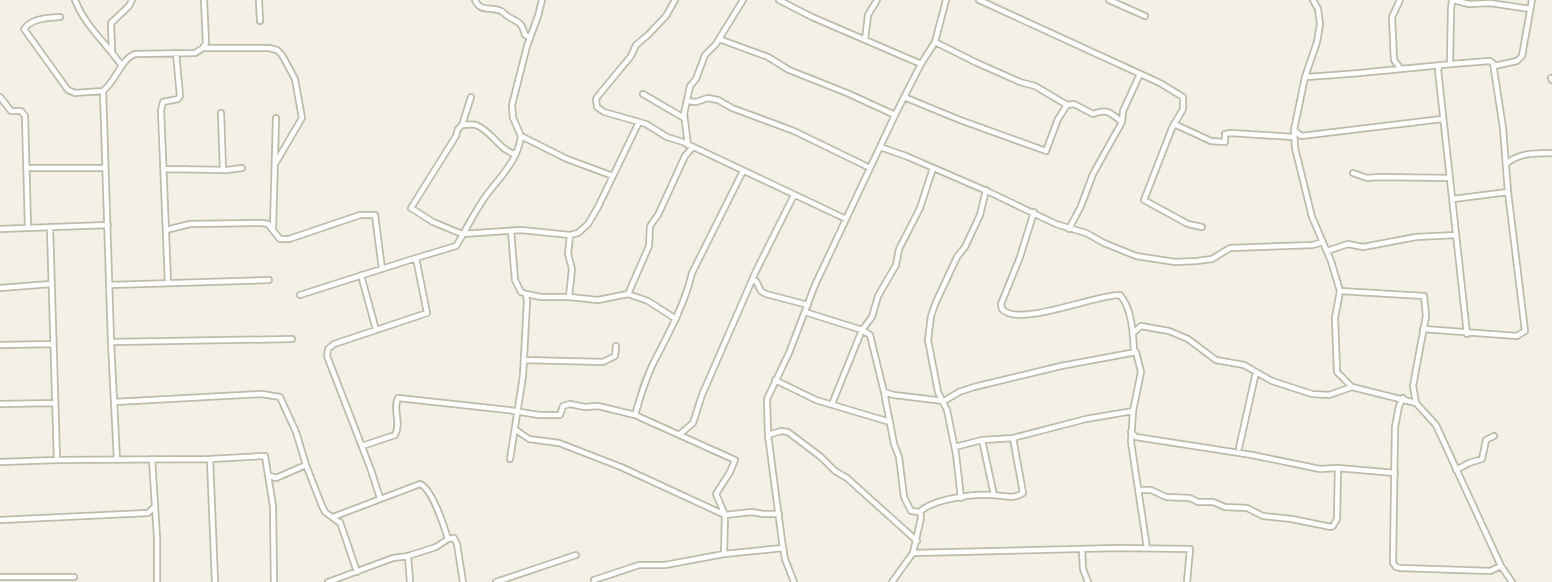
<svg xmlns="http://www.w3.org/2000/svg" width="1552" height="582" font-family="'Roboto Condensed',sans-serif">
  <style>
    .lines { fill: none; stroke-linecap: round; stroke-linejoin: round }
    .minor-casing { stroke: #bebba9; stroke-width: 8 }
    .minor { stroke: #fff; stroke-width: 4.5 }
  </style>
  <rect width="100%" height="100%" fill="#f3f1e6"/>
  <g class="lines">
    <defs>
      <path id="minor" d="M75 0C85 26 106 43 122 66
        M259 0 260 21
        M475 0C481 13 490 6 501 11 504 12 506 16 509 17 520 24 521 21 525 35L529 37
        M675 0 666 16 648 35 636 45 631 56 598 96 596 99 597 107 604 112 646 124 667 137 683 142 846 219
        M779 0 812 17 921 64
        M979 0 1160 83 1183 97V109L1172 128 1144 200 1188 224 1202 227
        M1109 0 1145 16
        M1313 0 1318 9 1320 24 1317 42 1305 77 1294 130 1295 148 1312 217 1331 261 1340 291 1335 318 1337 372 1352 387 1416 403
        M1400 0 1392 17 1394 60 1400 68
        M1453 0 1469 4 1490 3 1530 9
        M60 17C48 18 32 18 24 29L68 90 75 93 103 91C116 81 121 59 135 54L195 53 203 48 206 43 204 0
        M719 39 768 57 789 70 847 93 895 115
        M865 40 868 15 877 0
        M935 42 975 62 1020 82 1035 86 1067 105 1074 104 1093 114C1108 108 1110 113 1122 122
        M203 48H269L277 50 282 55 295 79 302 118 275 164
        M112 51 111 23 129 6 132 0
        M1450 63 1451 9 1452 0
        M1440 65 1438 70 1467 334
        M1494 66 1517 61 1522 56 1532 0
        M1305 77C1367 74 1428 65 1490 61L1493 63 1503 128 1508 192 1525 331 1517 336 1423 329
        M1551 78 1552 80
        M103 91 111 342 117 460
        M643 94 684 118
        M0 97 11 111H21L25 116 28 228
        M471 97 462 125 458 129 456 136 411 208 433 222 462 234 521 230 570 235 578 233 588 224 598 207 639 122
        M904 97 960 120 1046 151 1058 119 1067 105
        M687 101 696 102 708 98 718 100 732 108 794 131 870 168
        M221 113 223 170
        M1174 124 1211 141 1225 142V134L1230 133 1294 137
        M462 125C466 125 473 124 476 125 492 131 499 150 515 154
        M1294 130 1301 136 1442 119
        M521 136 567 159 613 176
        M688 145 684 114 690 86 696 79 705 55 716 44 743 0
        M880 147 906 156 989 192 1056 224 1086 233 1104 243 1136 256 1175 262 1197 261 1212 259 1230 248 1313 245 1323 242
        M1506 164C1520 152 1534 154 1552 153
        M27 168H105
        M164 169 227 170 242 168
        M1353 173 1367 178 1379 177 1449 178
        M1453 199 1508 192
        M1034 212 1020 257 1001 304 1002 309C1018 328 1097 294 1120 295 1132 308 1133 334 1134 351
        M50 227 57 460
        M0 229 108 225
        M273 229 276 118
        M1069 229 1081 206 1093 174 1122 122 1123 111 1140 74
        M166 230 190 224 262 223 268 224 280 239H289L360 215H375L382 269
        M570 235 568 254 572 269 569 297 598 300 628 294 648 301 676 319
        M1327 251 1348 244 1363 247 1416 237 1456 235
        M361 275 376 330
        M753 280 756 281 761 291 766 294 808 305
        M168 283 161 110 163 102 178 99 180 96 176 53
        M110 285 269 280
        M0 288 51 284
        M1340 291 1424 296 1426 316 1413 386 1416 403 1436 425 1501 566 1512 582
        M526 294 541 297H569
        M628 294 649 246 650 226 658 215 685 156 693 147
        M300 295 416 258
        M805 312 862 330 870 335 884 392 894 444 899 457 904 497 911 511 920 512
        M1133 333 1141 326 1169 331 1188 339 1216 360 1244 365 1272 381 1312 394 1329 395 1352 387
        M111 342 292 339
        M0 345 53 344
        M524 360 603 362 615 356 616 346
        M775 380 816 400 890 422
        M884 392 894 395 944 401 959 392 974 387 1061 366 1136 352 1141 372 1133 411 1131 442 1147 548
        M1403 398 1399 406 1395 427 1393 563 1396 567 1401 568 1490 571 1501 566
        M114 402 262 394 280 397 296 432 306 465 322 506 325 512 340 523
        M0 404 55 403
        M832 404 862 330 872 317 878 296 896 265 899 249 920 208 933 168
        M635 415C641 395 646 376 656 358 670 331 685 303 692 273L743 171
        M516 430 529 439 559 443 621 467 725 515 752 512 763 514H779
        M1131 432 1136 437 1252 455 1320 469 1338 468 1395 473
        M680 434 693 423 702 395 756 271 794 195
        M768 435 781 431 788 432 821 457 835 471 847 478 917 541
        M982 440 994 495
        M362 446 395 435C402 422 392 410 398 398L508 410 539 415H560L563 406 570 404 585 407 598 406 635 415 735 460 730 472 716 494 725 515 724 554
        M955 447 982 440 1013 438 1086 419 1133 411
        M1239 448 1256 372
        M152 459 157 537V582
        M210 459 215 582
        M510 459 523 376 527 301 526 294 521 292 515 280 511 231
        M0 462 57 460 210 459 265 456 273 506 274 582
        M1456 470 1469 463 1482 459 1486 440 1494 436
        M270 476 276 478 306 465
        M1140 490H1151L1166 497 1190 498 1198 502H1213L1225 507 1247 508 1263 516 1292 519 1331 527 1333 526 1337 519 1338 468
        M380 498 371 470 327 356 328 349 334 344 427 313 416 258 456 246C466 230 474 213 485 197 499 178 518 161 521 136L513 118 512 105 527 46 538 16 542 0
        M961 498 956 454 947 410 938 392 928 340 931 316 936 302 957 257 965 247 980 215 986 190
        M333 517 420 484C432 489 444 526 448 539
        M0 520 148 513 154 507
        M340 522 357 572
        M1082 550 1083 569 1088 582
        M913 553 1118 548 1190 549 1187 582
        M408 556 410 582
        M0 577H74
        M594 580 639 565H665L724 554 783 548
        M328 582 393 558 408 556 436 547 448 539 454 538 457 544 463 582
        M496 582 576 555
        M794 582 785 559 782 541 768 435 767 399 789 353 815 285 895 115 921 64 935 42 946 0
        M892 582 913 553 921 518 920 512C932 499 973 494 991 495 1002 495 1014 500 1023 493L1013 438"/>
    </defs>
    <use href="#minor" class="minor-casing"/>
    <use href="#minor" class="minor"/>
  </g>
</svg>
